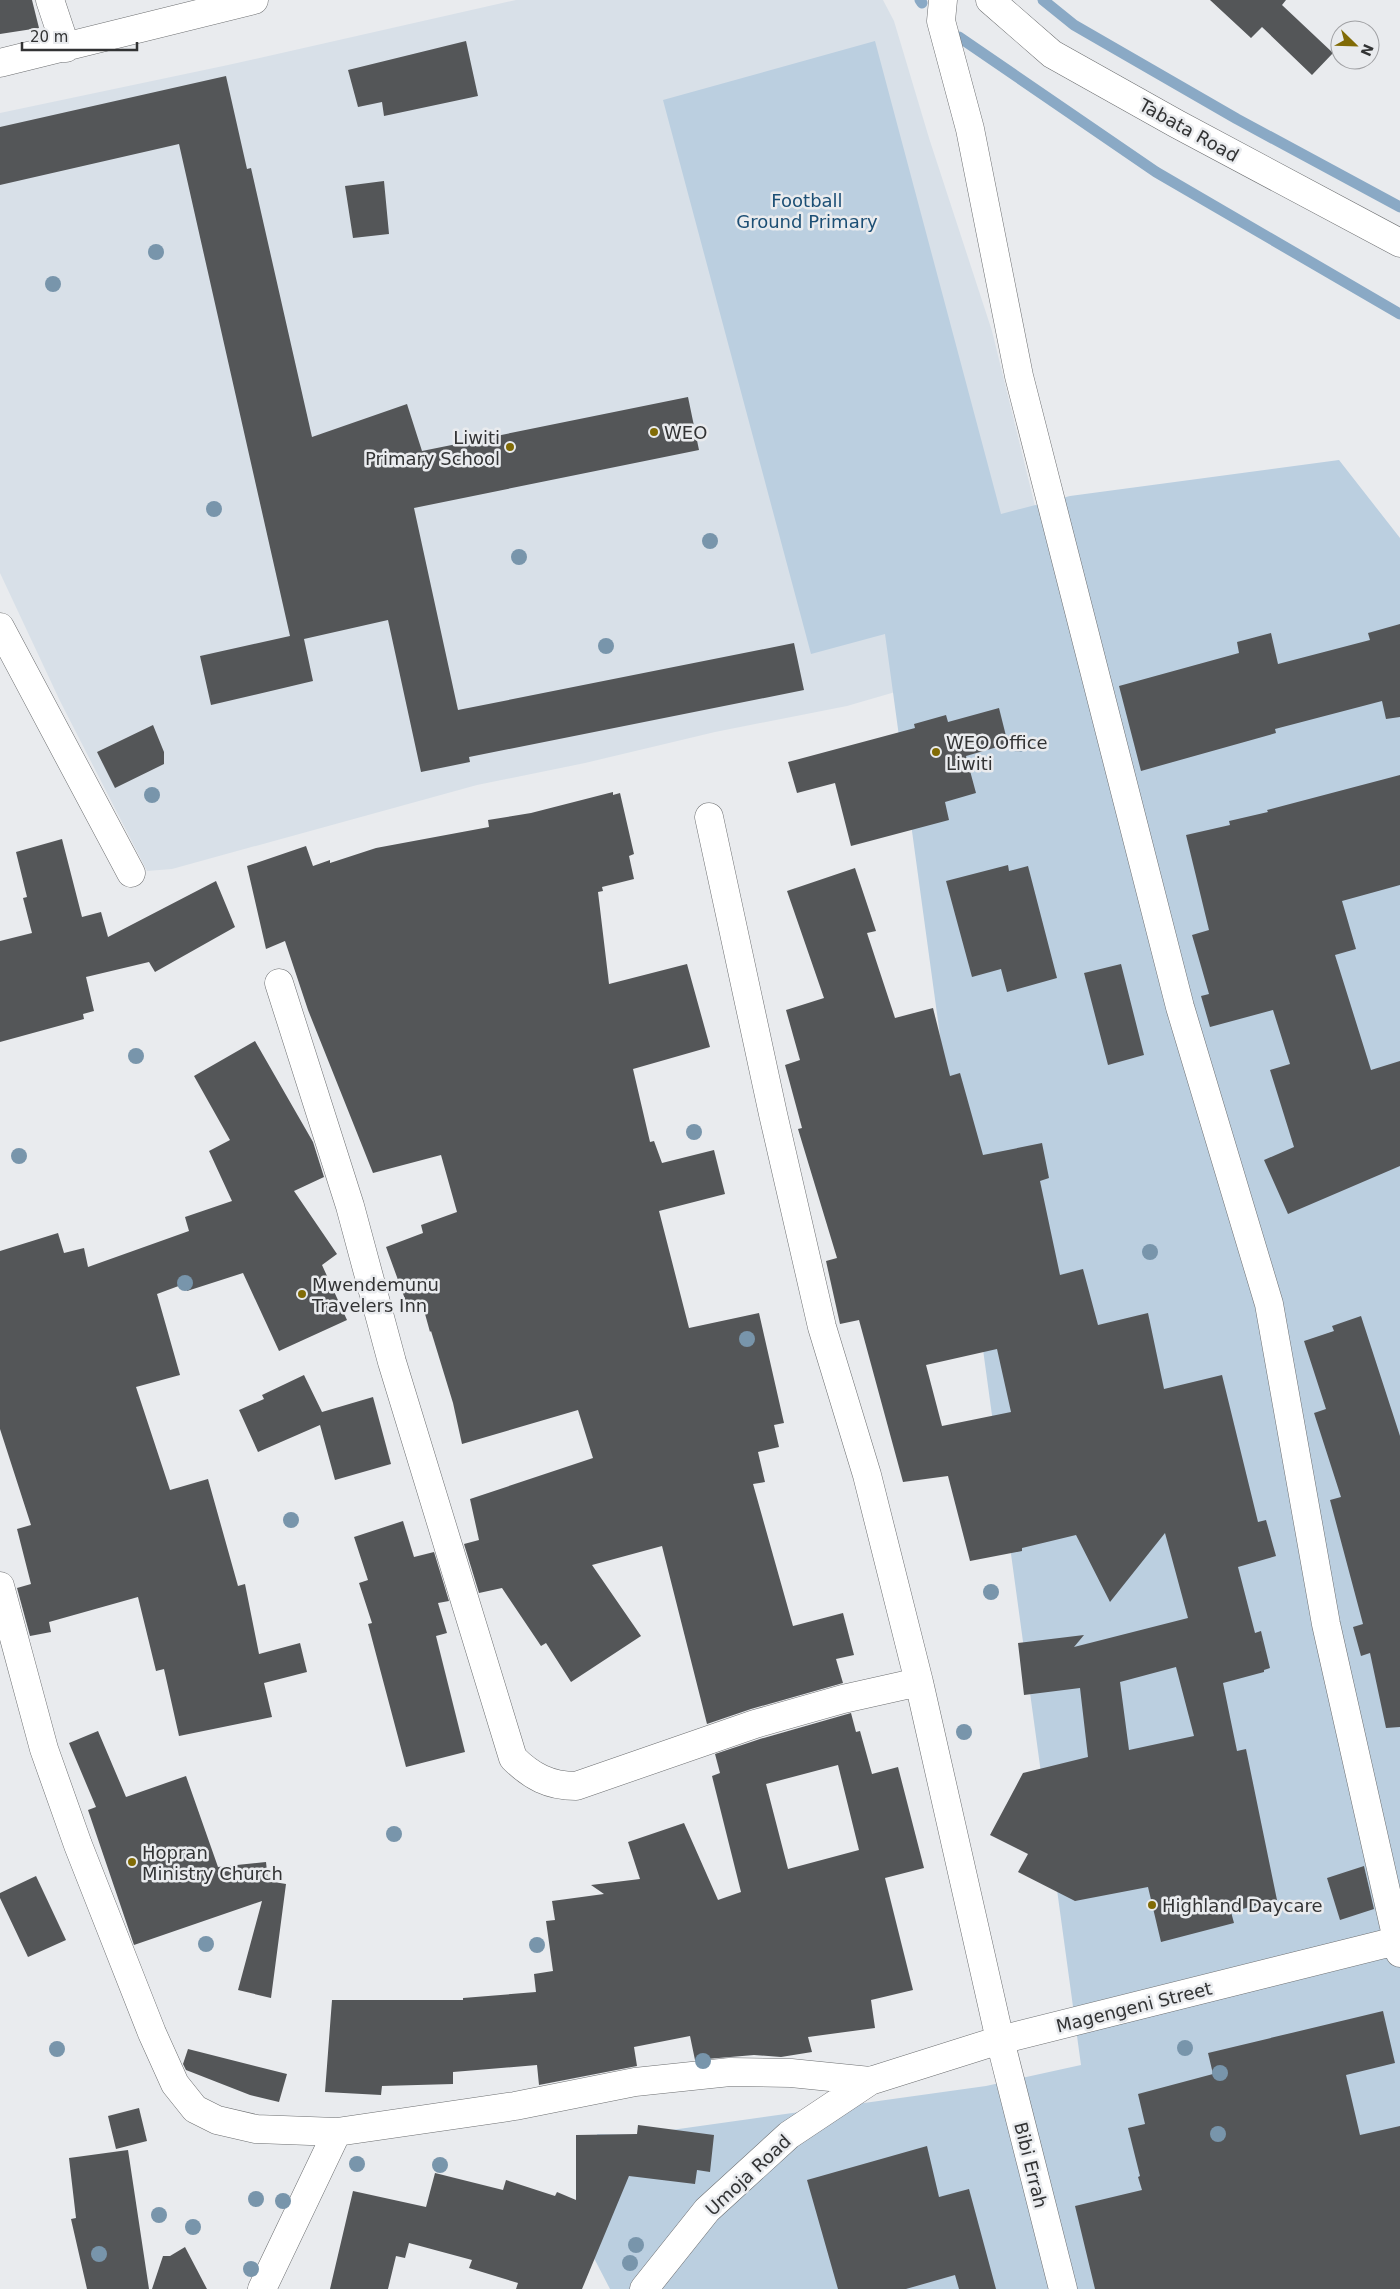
<svg xmlns="http://www.w3.org/2000/svg" width="1400" height="2289" font-family="'DejaVu Sans',sans-serif">
  <style>
    .built { fill: #d8e0e8 }
    .green { fill: #bbcfe0 }
    .lines { fill: none; stroke-linecap: round; stroke-linejoin: round }
    .stream { stroke: #8aa9c5; stroke-width: 11 }
    .building { fill: #545658; fill-rule: evenodd }
    .minor-casing { stroke: #6c6e70; stroke-width: 29 }
    .major-casing { stroke: #6c6e70; stroke-width: 29 }
    .minor { stroke: #fff; stroke-width: 28 }
    .major { stroke: #fff; stroke-width: 28 }
    .tree { fill: #7895ab }
    .poi-dot { fill: #816b06; stroke: #e9ebee; stroke-width: 2 }
    .labels { text-anchor: middle; dominant-baseline: central; stroke-width: 5; stroke-linejoin: round; paint-order: stroke }
    .street-label { font-size: 18px; fill: #323334; stroke: #e9ebee }
    .park-label { font-size: 18px; fill: #1c4f75; stroke: #e9ebee }
    .poi-label { font-size: 18px; fill: #323334; stroke: #e9ebee; text-anchor: start }
  </style>
  <rect width="100%" height="100%" fill="#e9ebee"/>
  <path class="built" d="M516 0H883L894 21 929 138 992 331 1049 563 988 665 847 706 715 732 585 763 477 785 172 869 147 871 60 701 0 573V113L228 65Z"/>
  <path class="green" d="M875 41 1001 514 1070 496 1339 460 1400 538V2289H610L582 2235 601 2149 597 2134 636 2135 986 2086 1081 2065 885 634 811 654 663 100Z"/>
  <g class="lines">
    <path class="stream" d="M920 0 922 3
      M1043 0 1074 25 1237 119 1400 207
      M959 37 1156 172 1400 314"/>
  </g>
  <path class="building" d="M0 0H32L39 28 0 34Z
    M1210 0H1286L1282 5 1333 53 1312 75 1262 27 1251 38Z
    M466 41 478 96 384 116 382 102 358 107 348 70Z
    M226 76 247 169 251 168 312 437 407 404 422 451 688 397 699 450 414 508 458 710 794 643 804 690 469 757 470 762 421 772 388 620 304 639 313 681 211 705 200 656 290 636 179 144 0 185V127Z
    M384 181 389 234 353 238 345 186Z
    M1400 624V717L1386 719 1382 701 1275 729 1276 733 1141 771 1119 686 1239 653 1237 642 1271 633 1278 664 1370 640 1368 633Z
    M999 708 1008 744 966 756 976 793 945 802 949 820 851 846 835 783 797 793 788 762 915 728 914 724 946 715 948 722Z
    M153 725 164 752V764L115 788 97 752Z
    M1400 775V885L1342 901 1356 949 1335 955 1371 1070 1400 1061V1166L1288 1214 1264 1160 1294 1147 1270 1070 1290 1064 1273 1010 1210 1027 1201 996 1209 994 1192 935 1209 930 1186 835 1230 825 1229 821 1268 812 1267 810Z
    M613 792V795L620 793 634 854 629 856 634 879 602 887 603 891 598 892 609 984 687 964 710 1047 633 1069 650 1142 654 1141 662 1163 714 1150 725 1194 659 1211 689 1328 759 1313 784 1423 774 1425 779 1447 758 1452 765 1482 753 1484 793 1626 843 1613 854 1655 836 1659 843 1683 751 1709 707 1724 662 1546 592 1565 641 1636 571 1682 546 1643 541 1646 502 1588 479 1593 464 1544 479 1540 470 1499 593 1458 578 1410 462 1444 453 1403 431 1331 430 1332 422 1303 409 1310 386 1247 423 1233 421 1225 457 1212 441 1155 373 1173 308 1010 285 941 266 949 247 866 306 846 313 866 330 860V863L376 848 489 827 488 820 531 813Z
    M62 839 82 917 101 912 108 937 216 881 235 927 155 972 149 962 86 977 94 1011 83 1014 84 1019 0 1042V941L32 933 23 898 27 897 16 852Z
    M1008 865 1009 871 1028 866 1057 978 1007 992 1001 969 972 977 946 881Z
    M855 868 876 931 867 933 895 1018 933 1008 950 1076 960 1073 983 1155 1042 1143 1049 1178 1040 1181 1060 1275 1083 1269 1098 1325 1148 1313 1164 1389 1222 1375 1258 1522 1266 1520 1276 1556 1238 1567 1255 1633 1261 1631 1270 1668 1264 1670V1672L1223 1683 1237 1751 1246 1749 1277 1900 1231 1912 1234 1923 1161 1942 1148 1887 1075 1901 1018 1872 1028 1854 990 1835 1023 1773 1088 1757 1080 1688 1024 1695 1018 1643 1084 1635 1074 1647 1188 1618 1165 1533 1110 1602 1076 1535 1022 1548V1551L970 1561 948 1476 903 1482 859 1320 840 1324 826 1261 837 1258 798 1129 802 1128 785 1065 800 1060 786 1010 824 998 787 891ZM997 1349 1011 1412 942 1426 926 1365ZM1176 1667 1194 1736 1129 1750 1120 1682Z
    M1121 964 1144 1055 1108 1065 1084 973Z
    M255 1041 313 1142 324 1177 294 1191 337 1254 322 1265 347 1320 279 1351 243 1273 187 1291 184 1284 157 1294 180 1375 136 1387 170 1490 208 1479 238 1586 245 1584 259 1654 300 1643 307 1672 264 1683 272 1717 179 1736 164 1669 156 1671 138 1597 49 1622 51 1632 30 1636 17 1588 31 1584 17 1529 31 1525 0 1429V1251L58 1233 64 1253 84 1248 88 1267 189 1231 185 1217 232 1201 209 1151 230 1140 194 1076Z
    M1361 1316 1400 1436V1727L1386 1728 1370 1653 1361 1656 1353 1627 1363 1624 1330 1500 1341 1497 1314 1413 1326 1409 1304 1341 1334 1331 1332 1326Z
    M304 1375 322 1412 373 1397 391 1464 335 1480 320 1425 258 1452 239 1410 264 1399 262 1395Z
    M403 1521 414 1557 434 1552 449 1601 438 1603 447 1633 436 1636 465 1752 406 1767 368 1624 372 1623 359 1583 368 1580 354 1537Z
    M851 1713 856 1732 860 1731 872 1774 898 1767 924 1868 885 1878 913 1990 871 2000 875 2028 808 2037 812 2052 781 2057 754 2055 695 2060 690 2036 634 2047 637 2066 539 2085 537 2065 453 2072V2084L382 2086 381 2095 325 2092 332 2000H463V1998L536 1992 534 1974 553 1971 546 1921 555 1920 552 1901 604 1894 591 1885 640 1879 628 1842 684 1823 718 1900 741 1892 712 1776 720 1773 715 1754 760 1739ZM838 1765 859 1850 788 1869 766 1784Z
    M98 1731 126 1797 186 1776 218 1867 266 1862 268 1881 286 1884 271 1998 238 1990 262 1901 134 1945 88 1810 96 1807 69 1743Z
    M1364 1866 1374 1909 1340 1920 1327 1878Z
    M36 1876 66 1940 28 1957 0 1898V1893Z
    M1383 2011 1395 2063 1346 2075 1360 2135 1400 2126V2289H1095L1075 2206 1142 2190 1138 2177 1140 2176 1128 2128 1145 2124 1138 2094 1213 2074 1208 2053Z
    M188 2049 287 2074 279 2102 250 2095 186 2070 183 2064Z
    M139 2108 147 2141 116 2149 108 2116Z
    M638 2125 714 2135 710 2172 697 2170 695 2184 629 2176 582 2289H516L518 2283 469 2268 472 2260 409 2243 405 2258 396 2256 388 2289H330L353 2191 426 2207 435 2173 503 2190 506 2180 555 2196 557 2192 576 2200V2135L637 2134Z
    M927 2146 939 2197 969 2189 996 2289H959L955 2275 906 2289H838L807 2180Z
    M128 2150 149 2289H87L71 2219 76 2218 69 2158Z
    M185 2247 207 2289H152L163 2256H170Z"/>
  <g class="lines">
    <defs>
      <path id="minor" d="M50 0 66 48
        M943 0 941 21 970 129 1019 376 1180 1007 1269 1304 1326 1624 1400 1953
        M0 63 254 0
        M0 627 131 873
        M709 817 773 1114 822 1327 867 1475 919 1682 1000 2040 1063 2289
        M279 983 350 1206 392 1362 513 1758C531 1776 549 1786 576 1786L755 1724 843 1699 919 1682
        M0 1586 44 1749 78 1845 152 2033 175 2084 195 2109 217 2120 256 2129 337 2132 515 2106 635 2082 730 2072 791 2073 870 2081
        M262 2289 337 2132
        M644 2289 707 2210 789 2135 870 2081 1000 2040 1400 1940"/>
      <path id="major" d="M990 0 1052 54 1177 124 1400 243"/>
    </defs>
    <use href="#minor" class="minor-casing"/>
    <use href="#major" class="major-casing"/>
    <use href="#minor" class="minor"/>
    <use href="#major" class="major"/>
  </g>
  <g class="tree">
    <circle cx="156" cy="252" r="8"/>
    <circle cx="53" cy="284" r="8"/>
    <circle cx="214" cy="509" r="8"/>
    <circle cx="710" cy="541" r="8"/>
    <circle cx="519" cy="557" r="8"/>
    <circle cx="606" cy="646" r="8"/>
    <circle cx="1019" cy="744" r="8"/>
    <circle cx="152" cy="795" r="8"/>
    <circle cx="136" cy="1056" r="8"/>
    <circle cx="694" cy="1132" r="8"/>
    <circle cx="19" cy="1156" r="8"/>
    <circle cx="1150" cy="1252" r="8"/>
    <circle cx="185" cy="1283" r="8"/>
    <circle cx="747" cy="1339" r="8"/>
    <circle cx="291" cy="1520" r="8"/>
    <circle cx="991" cy="1592" r="8"/>
    <circle cx="964" cy="1732" r="8"/>
    <circle cx="394" cy="1834" r="8"/>
    <circle cx="206" cy="1944" r="8"/>
    <circle cx="537" cy="1945" r="8"/>
    <circle cx="1185" cy="2048" r="8"/>
    <circle cx="57" cy="2049" r="8"/>
    <circle cx="703" cy="2061" r="8"/>
    <circle cx="1220" cy="2073" r="8"/>
    <circle cx="1218" cy="2134" r="8"/>
    <circle cx="357" cy="2164" r="8"/>
    <circle cx="440" cy="2165" r="8"/>
    <circle cx="256" cy="2199" r="8"/>
    <circle cx="283" cy="2201" r="8"/>
    <circle cx="159" cy="2215" r="8"/>
    <circle cx="193" cy="2227" r="8"/>
    <circle cx="636" cy="2245" r="8"/>
    <circle cx="99" cy="2254" r="8"/>
    <circle cx="630" cy="2263" r="8"/>
    <circle cx="251" cy="2269" r="8"/>
  </g>
  <g class="poi-dot">
    <circle cx="654" cy="432" r="5"/>
    <circle cx="510" cy="447" r="5"/>
    <circle cx="936" cy="752" r="5"/>
    <circle cx="302" cy="1294" r="5"/>
    <circle cx="132" cy="1862" r="5"/>
    <circle cx="1152" cy="1905" r="5"/>
  </g>
  <g class="labels">
    <g class="street-label">
      <text transform="translate(1189 130) rotate(29)">Tabata Road</text>
      <text transform="translate(1134 2007) rotate(-14)">Magengeni Street</text>
      <text transform="translate(1031 2165) rotate(76)">Bibi Errah</text>
      <text transform="translate(748 2175) rotate(-43)">Umoja Road</text>
    </g>
    <g class="park-label">
      <text x="807" y="200">Football<tspan x="807" dy="21">Ground Primary</tspan></text>
    </g>
    <g class="poi-label">
      <text x="664" y="432">WEO</text>
      <text x="500" y="437" text-anchor="end">Liwiti<tspan x="500" dy="21">Primary School</tspan></text>
      <text x="946" y="742">WEO Office<tspan x="946" dy="21">Liwiti</tspan></text>
      <text x="312" y="1284">Mwendemunu<tspan x="312" dy="21">Travelers Inn</tspan></text>
      <text x="142" y="1852">Hopran<tspan x="142" dy="21">Ministry Church</tspan></text>
      <text x="1162" y="1905">Highland Daycare</text>
    </g>
  </g>
  <g transform="translate(1355 45) rotate(113)"><circle r="24" fill="#e9ebee" stroke="#a0a1a4"/>
  <path d="M0-4L9 19L0 12L-9 19Z" fill="#816b06"/>
  <text y="-8" font-size="14" font-weight="bold" text-anchor="middle" fill="#323334">N</text>
  </g>
  <path d="M22 42v8h115v-8" fill="none" stroke="#323334" stroke-width="2.5"/>
  <text x="30" y="42" font-size="15" fill="#323334" stroke="#e9ebee" stroke-width="4" paint-order="stroke">20 m</text>
</svg>
